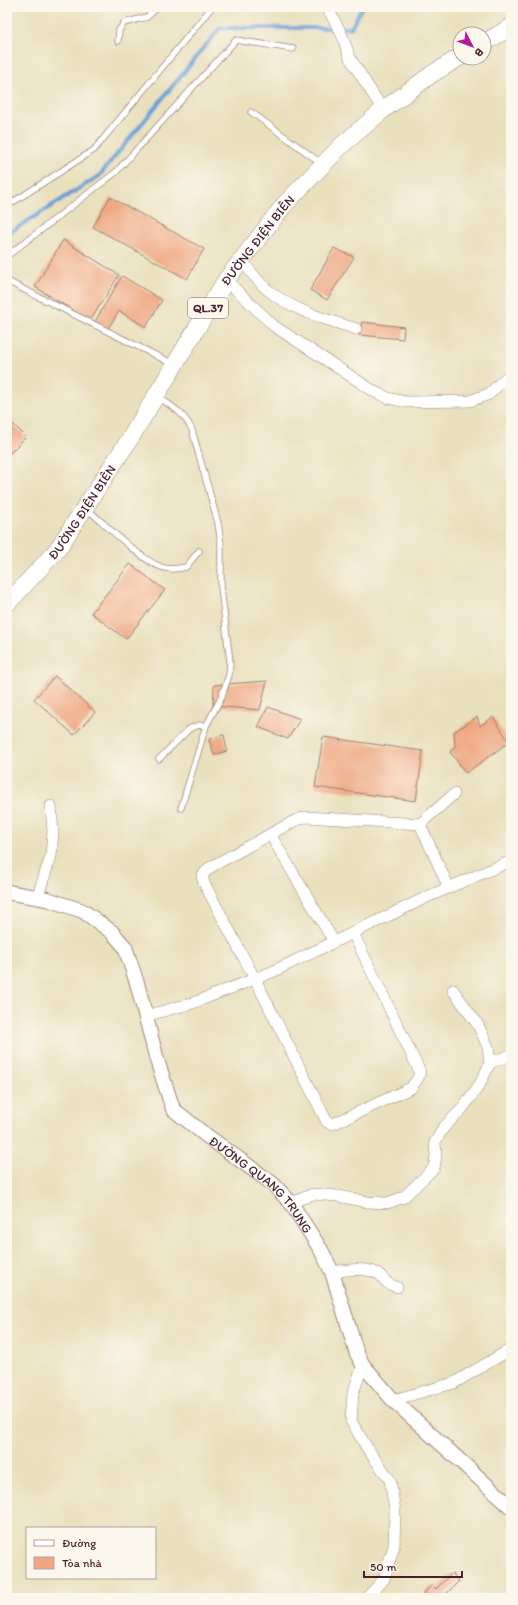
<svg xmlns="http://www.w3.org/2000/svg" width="518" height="1605" font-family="Itim,sans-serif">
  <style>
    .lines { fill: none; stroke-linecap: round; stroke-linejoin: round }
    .stream { stroke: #669fd5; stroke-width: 4 }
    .building { fill: #efa782 }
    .service-casing { stroke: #9a8074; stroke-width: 7 }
    .minor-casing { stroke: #9a8074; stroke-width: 12 }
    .tertiary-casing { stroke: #9a8074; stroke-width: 16 }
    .primary-casing { stroke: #9a8074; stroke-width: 18 }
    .service { stroke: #fff; stroke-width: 5.5 }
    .minor { stroke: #fff; stroke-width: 11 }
    .tertiary { stroke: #fff; stroke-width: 14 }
    .primary { stroke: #fff; stroke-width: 17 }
    .labels { text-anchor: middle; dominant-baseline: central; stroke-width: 3.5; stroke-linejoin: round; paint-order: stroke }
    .shield { fill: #fbf7ec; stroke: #7f6065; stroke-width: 1 }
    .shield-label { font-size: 12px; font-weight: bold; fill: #4a1f2b }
    .street-label { font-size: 13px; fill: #4a1f2b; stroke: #fbf7ec }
  </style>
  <rect width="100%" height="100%" fill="#fbf7ec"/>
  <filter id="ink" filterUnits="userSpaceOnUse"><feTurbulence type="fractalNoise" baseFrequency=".025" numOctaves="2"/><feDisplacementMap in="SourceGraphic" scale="8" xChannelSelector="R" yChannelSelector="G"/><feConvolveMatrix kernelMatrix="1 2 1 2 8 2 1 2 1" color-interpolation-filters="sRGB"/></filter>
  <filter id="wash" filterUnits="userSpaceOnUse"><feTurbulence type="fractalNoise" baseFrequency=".012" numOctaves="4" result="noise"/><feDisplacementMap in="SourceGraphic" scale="16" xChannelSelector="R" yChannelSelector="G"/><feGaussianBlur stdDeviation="0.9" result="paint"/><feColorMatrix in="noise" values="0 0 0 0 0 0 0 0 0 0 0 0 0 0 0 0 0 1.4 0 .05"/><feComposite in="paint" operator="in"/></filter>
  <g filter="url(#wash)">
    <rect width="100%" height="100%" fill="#e9e0bd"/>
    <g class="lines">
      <path class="stream" d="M7 234 99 176 220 28H351L362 7"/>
    </g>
    <g id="blocks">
      <path class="building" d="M110 197 204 249 187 279 93 227Z
        M63 240 119 275 90 321 35 287Z
        M334 248 354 257 327 300 310 290Z
        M122 276 162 300 146 327 119 311 107 330 94 323Z
        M362 322 404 327 403 339 359 335Z
        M7 418 26 437 10 453 7 450Z
        M130 564 165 590 126 639 91 613Z
        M55 676 95 712 74 735 34 699Z
        M267 681 260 710 213 706 214 685Z
        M268 707 300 719 288 739 258 727Z
        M477 717 480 726 493 717 509 742 466 773 450 752 455 746 454 732Z
        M224 735 227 751 214 755 209 739Z
        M323 737 423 751 416 801 315 787Z
        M452 1573 459 1581 442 1598H429L424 1593 432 1585 436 1589Z"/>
    </g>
  </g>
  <g filter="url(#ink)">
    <use href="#blocks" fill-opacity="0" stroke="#9a8074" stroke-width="1"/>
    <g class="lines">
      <defs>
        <path id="service" d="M118 41 119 30 124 23 147 17 158 7
          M251 112 321 163
          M7 206 94 150 212 7
          M7 256 116 172 236 40 293 49
          M7 281 173 364
          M158 397C173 407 184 413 192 430L218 523 221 544V588L230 662 229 675 221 698 206 726 181 808
          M87 509C105 524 141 560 161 567 169 570 178 569 186 567L199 551
          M159 759 189 729 199 725 206 726"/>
        <path id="minor" d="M327 7 342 35 350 58 383 110
          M241 260C250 270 258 282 268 290 293 311 326 319 356 329
          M226 280 274 326 375 392 388 398 406 402 470 401 489 394 511 373
          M420 824 449 888
          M270 834 334 942
          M37 898 51 856 53 832 51 806
          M353 933 420 1072 418 1078 411 1088 333 1124 327 1122 255 979 204 883 202 876 209 868 296 820 306 817 420 824 454 794
          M145 1016 193 1003 272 972 427 897 511 861
          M490 1063 511 1055
          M291 1203 313 1194 338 1196 367 1202 387 1203 404 1197 434 1168 436 1156 435 1142 444 1127 462 1109 480 1084 490 1063 488 1047 478 1025 453 990
          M332 1272C346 1270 364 1267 377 1273 386 1278 382 1283 397 1287
          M363 1365 353 1393 351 1421 369 1451 390 1480 395 1511 394 1546 384 1579 367 1598
          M393 1400 454 1383 511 1349"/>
        <g id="tertiary">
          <path id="s1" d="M7 892 47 899 83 911 112 932 125 947 137 983 157 1060 173 1109 203 1133 273 1184 291 1203 321 1250 332 1272 357 1354 363 1365 393 1400 511 1507"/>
        </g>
        <g id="primary">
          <path d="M484 43 511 27"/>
          <path id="s2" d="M7 604 57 550 131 437 226 280 284 205 341 146 383 110 432 74 460 57"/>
        </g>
      </defs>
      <use href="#service" class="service-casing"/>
      <use href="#minor" class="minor-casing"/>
      <use href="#tertiary" class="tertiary-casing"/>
      <use href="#primary" class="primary-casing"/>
      <use href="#service" class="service"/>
      <use href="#minor" class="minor"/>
      <use href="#tertiary" class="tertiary"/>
      <use href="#primary" class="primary"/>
    </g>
  </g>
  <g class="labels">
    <rect class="shield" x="188" y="298" width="40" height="20" rx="3"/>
    <g class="shield-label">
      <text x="208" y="308">QL.37</text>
    </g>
    <g class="street-label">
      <text stroke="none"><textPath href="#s2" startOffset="443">ĐƯỜNG ĐIỆN BIÊN</textPath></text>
      <text stroke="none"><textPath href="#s2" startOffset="119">ĐƯỜNG ĐIỆN BIÊN</textPath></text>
      <text stroke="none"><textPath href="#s1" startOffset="420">ĐƯỜNG QUANG TRUNG</textPath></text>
    </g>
  </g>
  <rect width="518" height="1605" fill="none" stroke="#fbf7ec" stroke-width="24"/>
  <rect x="26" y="1527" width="130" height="52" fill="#fbf7ec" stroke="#b4a19f"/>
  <rect x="34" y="1540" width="20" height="6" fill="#ffffff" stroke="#b4a19f"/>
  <text x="62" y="1547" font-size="12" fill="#4a1f2b">Đường</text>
  <rect x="34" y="1557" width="20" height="12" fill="#efa782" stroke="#b4a19f"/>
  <text x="62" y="1567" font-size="12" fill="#4a1f2b">Tòa nhà</text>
  <g transform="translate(472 46) rotate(132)"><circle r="19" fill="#fbf7ec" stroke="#b4a19f"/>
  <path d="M0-3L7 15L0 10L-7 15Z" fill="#b5179e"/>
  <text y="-6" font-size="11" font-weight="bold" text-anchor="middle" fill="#4a1f2b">B</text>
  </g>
  <path d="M364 1571v6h98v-6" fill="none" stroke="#4a1f2b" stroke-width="2"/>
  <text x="370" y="1571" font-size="12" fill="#4a1f2b" stroke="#fbf7ec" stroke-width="3" paint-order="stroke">50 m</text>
</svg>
